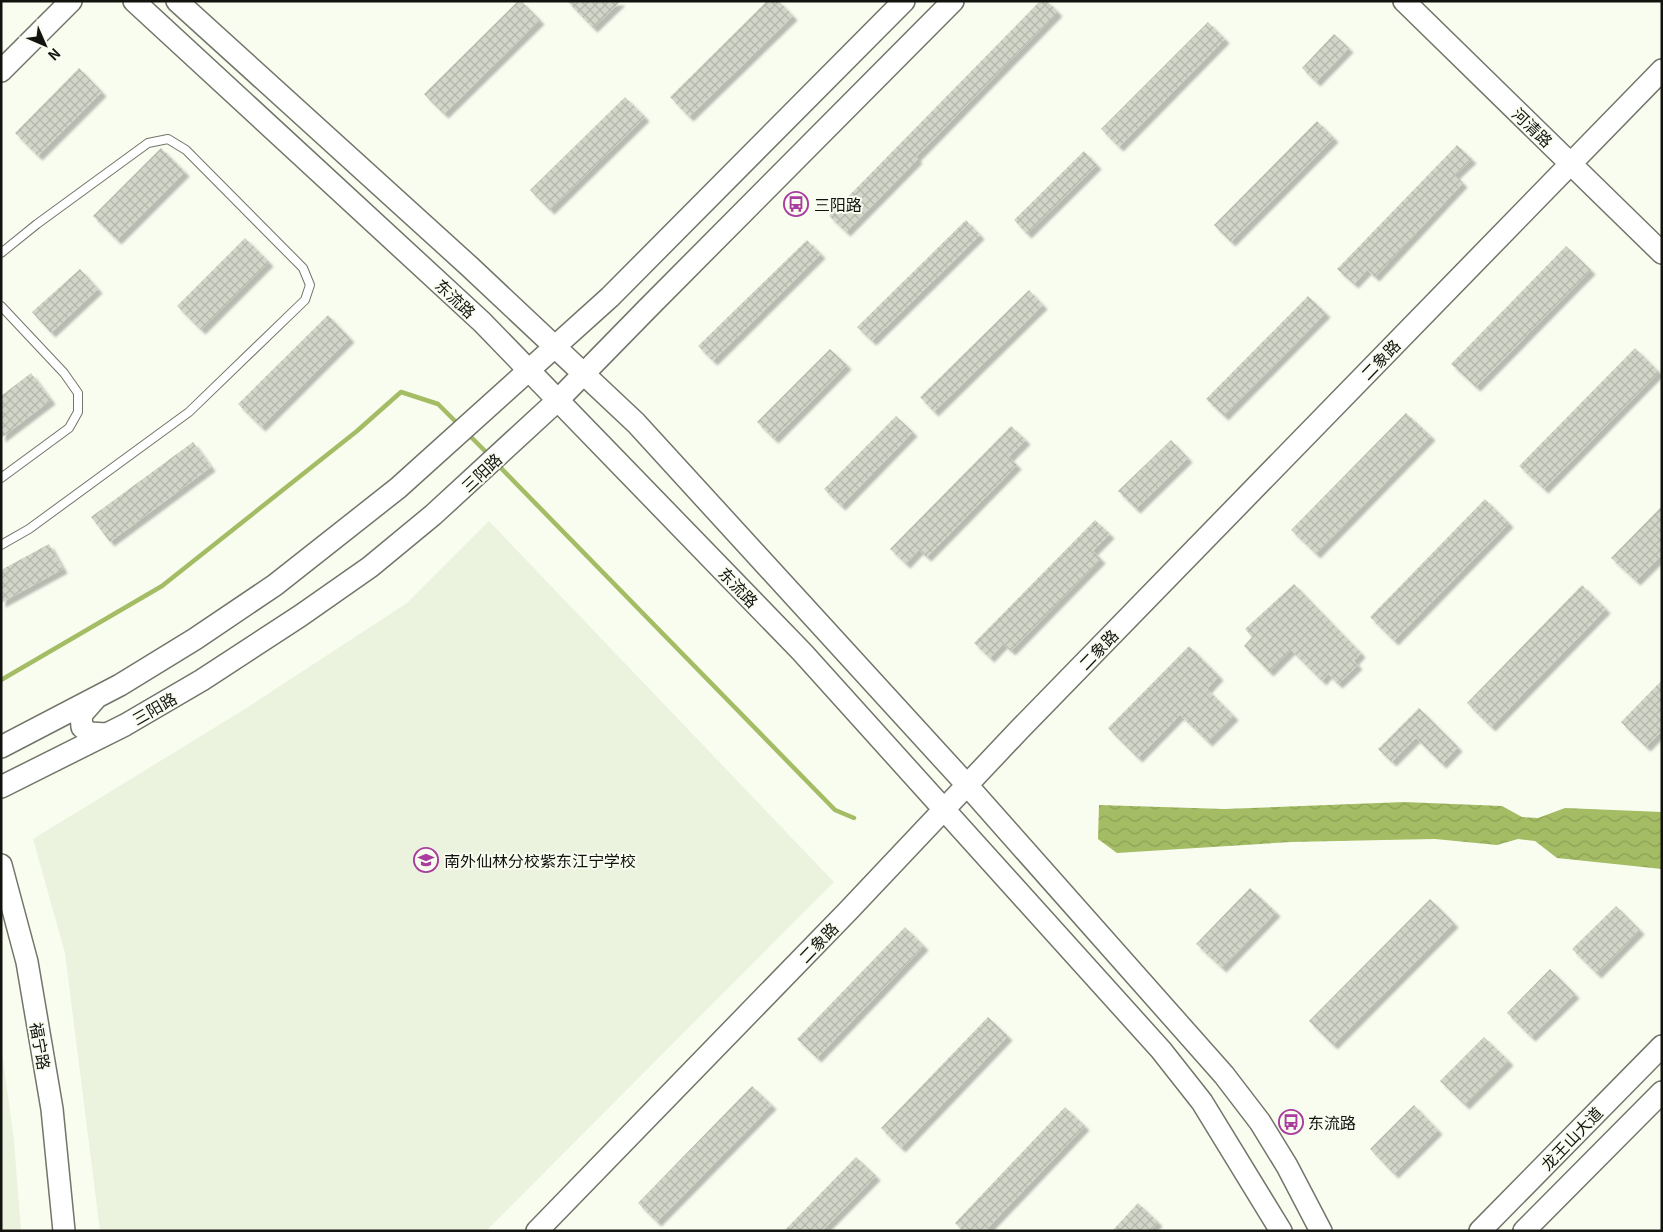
<svg xmlns="http://www.w3.org/2000/svg" width="1663" height="1232" font-family="Georgia,'Noto Sans SC',serif">
  <style>
    .built { fill: #ebf2de }
    .water { fill: url(#water-waves) }
    .lines { fill: none; stroke-linecap: round; stroke-linejoin: round }
    .stream { stroke: #a4bc64; stroke-width: 4.5 }
    .building { fill: url(#building-cross-hatch); filter: url(#shadow) }
    .lane-casing { stroke: #72756a; stroke-width: 10 }
    .secondary-casing { stroke: #72756a; stroke-width: 24 }
    .lane { stroke: #fff; stroke-width: 8 }
    .secondary { stroke: #fff; stroke-width: 21 }
    .labels { text-anchor: middle; dominant-baseline: central; stroke-width: 4; stroke-linejoin: round; paint-order: stroke }
    .street-label { font-size: 16px; fill: #12130f; stroke: #f9fdf0 }
    .poi-label { font-size: 16px; fill: #12130f; stroke: #f9fdf0; text-anchor: start }
  </style>
  <defs>
    <pattern id="water-waves" width="16" height="10" patternUnits="userSpaceOnUse" patternTransform="scale(1.25)"><rect width="16" height="10" fill="#a4bc64"/><path d="M0 5q4-4 8 0t8 0" fill="none" stroke="#8ca156"/></pattern>
    <pattern id="building-cross-hatch" width="8" height="8" patternUnits="userSpaceOnUse" patternTransform="scale(1.25)"><rect width="8" height="8" fill="#d2d6c9"/><path d="M0 0l8 8M0 8l8-8" fill="none" stroke="#b3b7ab"/></pattern>
    <filter id="shadow"><feDropShadow dx="4.5" dy="4.5" stdDeviation="1" flood-color="#0004"/></filter>
  </defs>
  <rect width="100%" height="100%" fill="#f9fdf0"/>
  <path class="built" d="M489 521 834 882 486 1231H100L65 953 33 839 245 709 407 603Z
    M1 1044 14 1141 21 1231H1Z"/>
  <path class="water" d="M1404 802 1502 806 1522 817 1538 818 1565 808 1662 812V869L1557 858 1535 841 1518 839 1497 845 1435 839 1384 840 1291 842 1117 853 1098 839 1099 805 1224 809Z"/>
  <g class="lines">
    <path class="stream" d="M467 433 490 456
      M497 464 835 810 854 818
      M1 680 162 586 357 431 401 392 438 404 460 426"/>
  </g>
  <path class="building" d="M518 1H521L540 20 444 114 424 94Z
    M567 1H621L593 28Z
    M767 1H779L793 16 689 117 670 97Z
    M1040 1H1047L1058 12 916 157 918 159 846 232 829 216Z
    M1208 22 1225 39 1119 147 1101 129Z
    M1334 34 1349 48 1316 82 1302 68Z
    M79 68 102 92 38 156 15 133Z
    M625 97 645 117 550 210 530 190Z
    M1317 121 1334 138 1231 242 1214 225Z
    M1457 145 1472 159 1455 175 1463 183 1375 277 1367 270 1354 284 1337 269Z
    M161 148 185 172 117 240 93 216Z
    M1084 151 1097 165 1027 234 1014 220Z
    M966 220 980 235 872 341 857 327Z
    M245 238 269 262 201 330 177 306Z
    M807 240 821 254 713 361 698 346Z
    M1566 246 1591 270 1476 387 1451 364Z
    M80 269 98 289 51 333 32 312Z
    M1029 290 1043 305 934 412 920 397Z
    M1308 296 1326 313 1224 416 1206 399Z
    M328 315 350 338 261 427 238 404Z
    M1635 348 1659 372 1544 489 1519 466Z
    M830 349 847 365 774 439 757 422Z
    M31 373 51 400 1 438V396Z
    M1406 413 1431 436 1316 554 1291 530Z
    M896 416 913 432 841 506 824 489Z
    M1011 426 1026 440 1009 457 1017 465 927 557 919 550 906 564 890 549Z
    M1171 440 1188 458 1136 509 1118 491Z
    M193 442 211 467 110 542 91 517Z
    M1485 499 1509 523 1394 641 1370 617Z
    M1662 506V555L1636 581 1611 558Z
    M1095 520 1110 534 1093 551 1101 559 1011 651 1003 644 990 658 974 643Z
    M49 544 63 569 1 603V570Z
    M1294 584 1361 653 1354 661 1358 665 1338 684 1328 674 1322 681 1291 650 1269 672 1244 646 1252 637 1245 629Z
    M1582 585 1606 609 1491 727 1467 703Z
    M1189 646 1219 676 1207 689 1234 716 1208 742 1180 715 1138 758 1108 728Z
    M1662 680V731L1646 747 1621 722Z
    M1419 708 1458 747 1442 764 1416 738 1392 762 1378 749Z
    M1250 888 1276 912 1222 968 1196 944Z
    M1430 899 1454 923 1333 1045 1309 1021Z
    M1616 906 1640 930 1597 974 1572 949Z
    M905 927 924 946 817 1058 797 1039Z
    M1550 969 1575 994 1531 1037 1507 1013Z
    M988 1017 1008 1036 901 1148 881 1128Z
    M1484 1037 1509 1061 1465 1105 1440 1081Z
    M752 1086 772 1105 657 1222 638 1203Z
    M1414 1105 1438 1130 1394 1174 1370 1149Z
    M1065 1107 1085 1126 985 1231H963L955 1223Z
    M856 1157 876 1176 822 1231H784Z
    M1138 1203 1158 1222 1150 1231H1112Z"/>
  <g class="lines">
    <defs>
      <path id="lane" d="M1 253 37 224 148 143 168 139 186 150 303 268 310 285 305 300 189 412 29 529 1 545
        M1 306 64 373 78 393V412L69 428 1 478"/>
      <path id="secondary" d="M134 1 482 322 802 652 1161 1050 1202 1102 1281 1231
        M177 1 469 266 636 423 967 785 1224 1075 1260 1122 1287 1166 1321 1231
        M1404 1 1662 253
        M1 71 71 1
        M96 698 81 715 82 727 89 733 107 734
        M1 747 120 685 195 639 275 585 398 488 610 297 904 1
        M1 787 125 725 202 680 300 616 370 567 433 515 558 400 647 309 953 1
        M1 865 27 962 52 1109 64 1231
        M537 1231 848 911 1019 730 1662 70
        M1480 1231 1662 1046
        M1524 1231 1662 1092"/>
    </defs>
    <use href="#lane" class="lane-casing"/>
    <use href="#secondary" class="secondary-casing"/>
    <use href="#lane" class="lane"/>
    <use href="#secondary" class="secondary"/>
  </g>
  <defs>
    <symbol id="bus-ring" viewBox="-11 -11 22 22"><circle r="9.5" fill="#f9fdf0" stroke="#a83d9d" stroke-width="1.5"/><path d="M-5-6H5V4H4V6H2V4H-2V6H-4V4H-5ZM-3.5-4V0h7V-4ZM-3.5 1.2v1.5H-2V1.2ZM2 1.2v1.5H3.5V1.2Z" fill="#a83d9d"/></symbol>
    <symbol id="school-ring" viewBox="-11 -11 22 22"><circle r="9.5" fill="#f9fdf0" stroke="#a83d9d" stroke-width="1.5"/><path d="M0-5L7-2L0 1L-7-2ZM-4 1L0 2.5L4 1V4Q0 6-4 4Z" fill="#a83d9d"/></symbol>
  </defs>
  <g fill-rule="evenodd">
    <use href="#bus-ring" x="782" y="190" width="28" height="28"/>
    <use href="#school-ring" x="412" y="846" width="28" height="28"/>
    <use href="#bus-ring" x="1277" y="1108" width="28" height="28"/>
  </g>
  <g class="labels">
    <g class="street-label">
      <text transform="translate(1533 127) rotate(44)">河清路</text>
      <text transform="translate(456 298) rotate(43)">东流路</text>
      <text transform="translate(1380 359) rotate(-46)">二象路</text>
      <text transform="translate(481 472) rotate(-43)">三阳路</text>
      <text transform="translate(739 587) rotate(46)">东流路</text>
      <text transform="translate(1098 649) rotate(-46)">二象路</text>
      <text transform="translate(154 708) rotate(-30)">三阳路</text>
      <text transform="translate(818 942) rotate(-46)">二象路</text>
      <text transform="translate(41 1046) rotate(80)">福宁路</text>
      <text transform="translate(1571 1138) rotate(-46)">龙王山大道</text>
    </g>
    <g class="poi-label">
      <text x="814" y="204">三阳路</text>
      <text x="444" y="860">南外仙林分校紫东江宁学校</text>
      <text x="1308" y="1122">东流路</text>
    </g>
  </g>
  <rect width="1663" height="1232" fill="none" stroke="#12130f" stroke-width="5"/>
  <g transform="translate(45 45) rotate(135)" stroke="#f9fdf0" stroke-width="4" paint-order="stroke">
  <path d="M0-4L9 19L0 12L-9 19Z" fill="#12130f"/>
  <text y="-8" font-size="14" font-weight="bold" text-anchor="middle" fill="#12130f">N</text>
  </g>
</svg>
